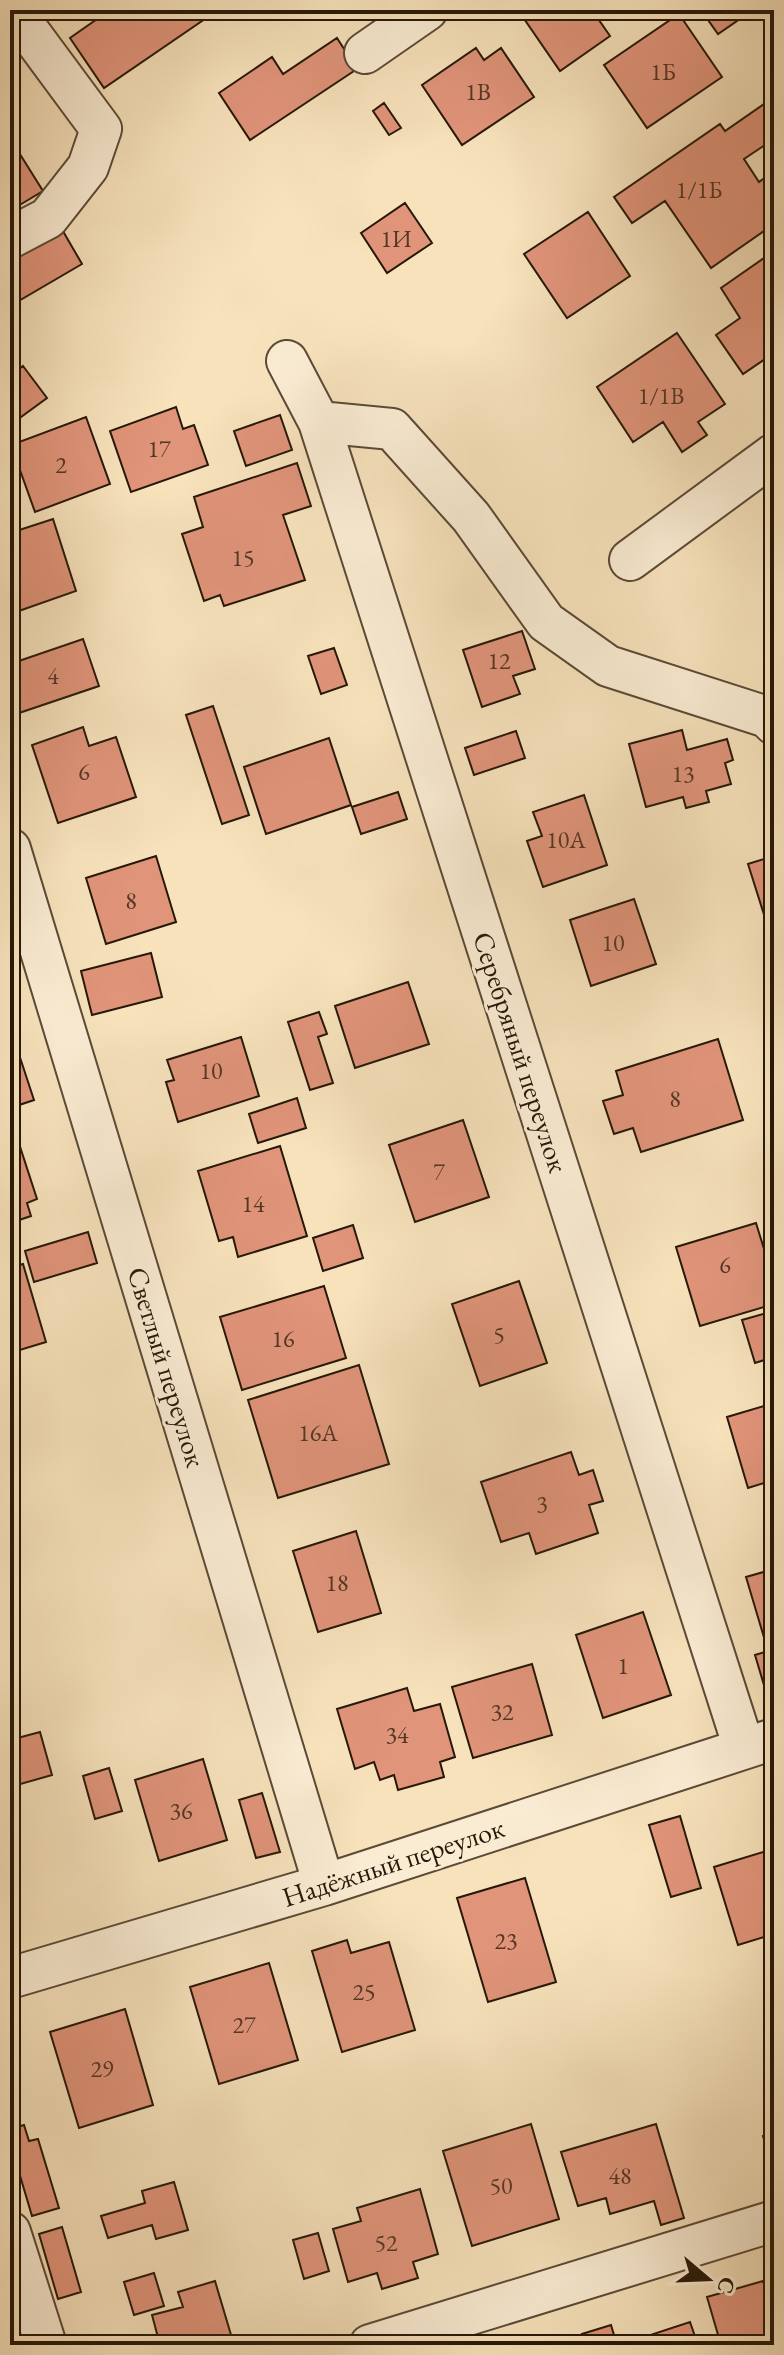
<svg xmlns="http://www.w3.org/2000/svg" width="784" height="2355" font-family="'EB Garamond',serif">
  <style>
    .building { fill: #e0947a; stroke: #261809; stroke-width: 2 }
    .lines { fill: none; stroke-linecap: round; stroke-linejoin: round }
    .minor-casing { stroke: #5a4a36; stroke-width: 44 }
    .minor { stroke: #faecd3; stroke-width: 40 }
    .labels { text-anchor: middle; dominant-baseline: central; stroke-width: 6; stroke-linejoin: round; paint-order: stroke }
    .number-label { font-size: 24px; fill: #543725 }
    .street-label { font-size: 28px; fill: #261809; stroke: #faecd3 }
  </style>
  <rect width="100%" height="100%" fill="#f7e2bc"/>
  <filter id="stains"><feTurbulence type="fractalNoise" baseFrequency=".0025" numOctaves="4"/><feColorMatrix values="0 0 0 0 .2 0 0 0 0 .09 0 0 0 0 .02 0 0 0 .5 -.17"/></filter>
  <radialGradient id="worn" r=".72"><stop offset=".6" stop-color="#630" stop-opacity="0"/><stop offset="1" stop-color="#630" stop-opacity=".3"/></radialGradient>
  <path class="building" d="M110 10H218L104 88 70 38Z
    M518 10H592L610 36 560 71Z
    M701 10H753L718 34Z
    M679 14 722 77 647 128 604 65Z
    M337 38 357 69 250 140 219 93 272 57 283 74Z
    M476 48 484 60 501 48 534 97 462 145 422 85Z
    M774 97V139L744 159 759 182 771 173 774 177V224L711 268 665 201 632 223 614 197 720 124 725 131Z
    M384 103 401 128 389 135 373 111Z
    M18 151 43 191 18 206 10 193V156Z
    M405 203 432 243 387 273 361 233Z
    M588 212 630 276 567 318 524 254Z
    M60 226 82 264 10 306V255Z
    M774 251V353L743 374 716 335 740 318 721 288Z
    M677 333 725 404 698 422 707 435 682 452 663 422 633 442 597 387Z
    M23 366 47 398 10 425V376Z
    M176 407 183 429 194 425 208 465 131 492 110 431Z
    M280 415 292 450 246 466 234 431Z
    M86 417 110 484 35 512 11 445Z
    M297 463 311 506 283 515 305 580 224 606 220 595 204 601 182 534 203 527 194 497Z
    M53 519 76 591 13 613 10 533Z
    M522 631 535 669 513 676 520 694 482 707 463 650Z
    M83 639 99 686 10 716V664Z
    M334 648 347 685 321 694 308 656Z
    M213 706 249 815 222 824 186 715Z
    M83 727 89 746 116 737 136 797 58 823 32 745Z
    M682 730 687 750 727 739 733 760 725 763 731 784 706 791 709 802 686 808 683 797 646 807 629 744Z
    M516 731 525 758 474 775 465 748Z
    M329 738 351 805 266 834 244 767Z
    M398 792 407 819 361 834 352 807Z
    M584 795 607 865 543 887 527 841 542 836 533 812Z
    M156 856 176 922 106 944 86 878Z
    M774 856V919L766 921 748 864Z
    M634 899 656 964 591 986 570 920Z
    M151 953 162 997 92 1015 81 971Z
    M408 982 429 1044 355 1068 335 1006Z
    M319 1012 327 1034 318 1037 333 1083 310 1090 288 1022Z
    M10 1027 34 1100 10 1108Z
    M241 1037 259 1096 178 1122 166 1082 174 1080 167 1060Z
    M718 1039 743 1120 641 1152 633 1128 614 1134 603 1101 623 1095 616 1071Z
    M297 1098 306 1128 258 1143 249 1114Z
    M463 1120 489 1197 415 1222 389 1145Z
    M12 1122 37 1199 27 1203 31 1216 10 1223Z
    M280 1146 307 1236 238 1257 233 1237 219 1241 198 1171Z
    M756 1223 774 1281V1304L700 1326 676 1247Z
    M353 1225 363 1258 323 1271 313 1238Z
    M88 1232 97 1263 34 1282 25 1251Z
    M23 1264 46 1342 10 1353V1267Z
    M519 1281 547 1363 480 1386 452 1304Z
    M324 1286 346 1358 242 1390 220 1317Z
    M774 1311V1357L755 1363 742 1320Z
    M359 1365 389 1464 278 1498 248 1400Z
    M774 1403V1480L748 1488 727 1417Z
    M571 1452 579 1475 593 1470 603 1501 589 1505 598 1533 536 1554 529 1533 501 1542 481 1482Z
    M356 1531 381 1613 318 1632 293 1551Z
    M774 1569V1700L769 1702 755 1655 768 1651 746 1577Z
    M643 1612 671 1695 603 1718 576 1635Z
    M532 1664 552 1735 473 1758 452 1687Z
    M407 1688 414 1711 440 1704 455 1757 440 1762 444 1777 398 1790 394 1775 380 1780 374 1762 355 1769 337 1709Z
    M40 1732 52 1775 10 1787V1740Z
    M203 1759 227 1840 159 1861 135 1780Z
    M109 1768 122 1811 95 1819 83 1776Z
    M262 1793 280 1852 256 1858 239 1800Z
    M680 1816 701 1888 671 1897 649 1825Z
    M770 1850 774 1865V1934L738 1945 714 1867Z
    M525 1878 556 1982 488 2002 457 1898Z
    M347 1940 351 1953 389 1942 415 2030 342 2052 312 1951Z
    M269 1963 298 2060 219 2084 190 1987Z
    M125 2009 153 2105 79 2128 50 2032Z
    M531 2124 559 2219 472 2246 443 2151Z
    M656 2124 684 2218 661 2225 654 2201 610 2214 606 2198 578 2206 561 2152Z
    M24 2125 29 2141 38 2139 59 2208 32 2216 10 2142V2129Z
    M774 2132V2173L763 2136Z
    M174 2182 188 2230 156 2239 152 2225 108 2238 101 2216 145 2203 142 2191Z
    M420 2189 438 2254 413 2262 418 2278 382 2289 377 2273 348 2282 333 2229 361 2221 357 2208Z
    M62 2227 81 2292 58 2299 39 2234Z
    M318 2233 329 2271 304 2279 293 2240Z
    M154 2273 164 2306 134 2315 124 2282Z
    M215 2281 234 2345H160L152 2315 183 2307 178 2292Z
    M763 2281 774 2318V2345H721L707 2297Z
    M690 2322 698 2345H637L635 2340Z
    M611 2325 617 2345H586L582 2334Z"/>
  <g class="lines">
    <defs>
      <path id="minor" d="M365 53 427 10
        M10 238 48 218 88 167 101 129 13 10
        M287 361 319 422 744 1748
        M319 422 392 429 471 517 546 622 608 666 767 717 774 724
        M630 560 774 454
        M10 849 324 1885
        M10 1978 324 1885 774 1739
        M10 2232 46 2345
        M370 2345 774 2221"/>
    </defs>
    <use href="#minor" class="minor-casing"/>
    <use href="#minor" class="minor"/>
  </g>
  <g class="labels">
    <g class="number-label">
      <text x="663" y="71">1Б</text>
      <text x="478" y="91">1В</text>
      <text x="699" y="189">1/1Б</text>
      <text x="396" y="238">1И</text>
      <text x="661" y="395">1/1В</text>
      <text x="159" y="448">17</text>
      <text x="61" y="464">2</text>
      <text x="243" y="557">15</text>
      <text x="499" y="660">12</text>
      <text x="53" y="675">4</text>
      <text x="84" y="771">6</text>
      <text x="683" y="773">13</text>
      <text x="566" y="839">10А</text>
      <text x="131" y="900">8</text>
      <text x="613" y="942">10</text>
      <text x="211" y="1070">10</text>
      <text x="675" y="1098">8</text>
      <text x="439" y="1171">7</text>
      <text x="253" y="1203">14</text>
      <text x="725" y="1264">6</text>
      <text x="499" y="1334">5</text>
      <text x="283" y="1338">16</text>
      <text x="318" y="1432">16А</text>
      <text x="542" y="1503">3</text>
      <text x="337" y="1582">18</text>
      <text x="623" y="1665">1</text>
      <text x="502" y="1711">32</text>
      <text x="397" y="1734">34</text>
      <text x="181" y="1810">36</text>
      <text x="506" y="1940">23</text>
      <text x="364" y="1991">25</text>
      <text x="244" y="2024">27</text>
      <text x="102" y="2068">29</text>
      <text x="620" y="2175">48</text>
      <text x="501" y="2185">50</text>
      <text x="386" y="2242">52</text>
    </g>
    <g class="street-label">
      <text transform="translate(521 1052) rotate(72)">Серебряный переулок</text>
      <text transform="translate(167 1367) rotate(73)">Светлый переулок</text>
      <text transform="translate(393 1862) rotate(-18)">Надёжный переулок</text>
    </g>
  </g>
  <rect width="784" height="2355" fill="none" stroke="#f7e2bc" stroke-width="40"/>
  <rect x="12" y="12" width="760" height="2331" fill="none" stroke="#261809" stroke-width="4"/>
  <rect x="20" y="20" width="744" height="2315" fill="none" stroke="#261809" stroke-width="2"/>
  <g transform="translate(708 2279) rotate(109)" stroke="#faecd3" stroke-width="6" paint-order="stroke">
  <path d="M0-6L14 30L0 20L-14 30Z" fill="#261809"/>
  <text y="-12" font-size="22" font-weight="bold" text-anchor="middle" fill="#261809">С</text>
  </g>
  <rect width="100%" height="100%" filter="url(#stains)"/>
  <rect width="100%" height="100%" fill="url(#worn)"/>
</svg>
